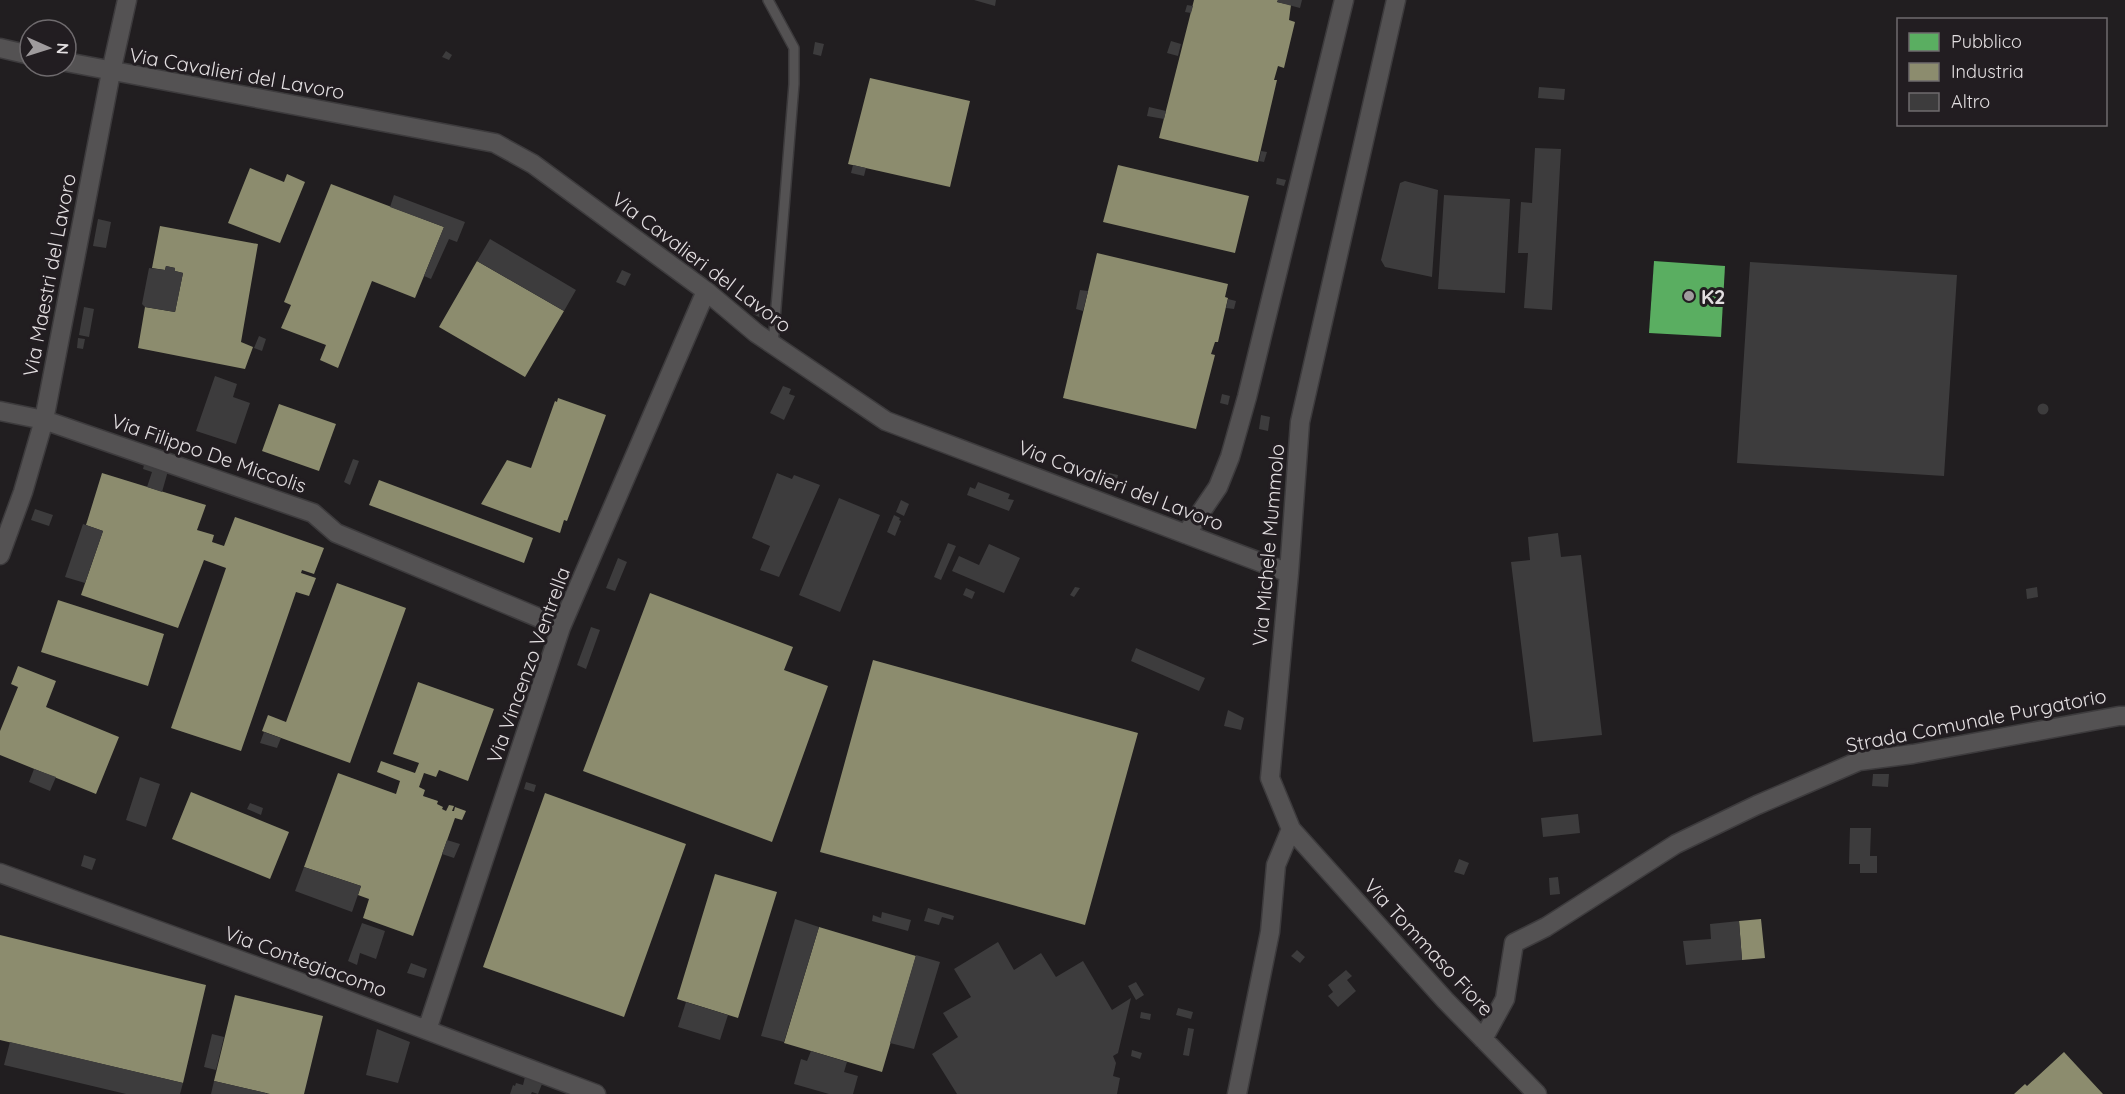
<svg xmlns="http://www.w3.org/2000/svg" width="2125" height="1094" font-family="Quicksand,sans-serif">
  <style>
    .public { fill: #5aae61 }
    .industry { fill: #8c8c6e }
    .building { fill: #3d3c3d }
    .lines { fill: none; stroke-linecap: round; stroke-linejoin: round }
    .service-casing { stroke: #3d3b3d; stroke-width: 12 }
    .minor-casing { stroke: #3d3b3d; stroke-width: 21 }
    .service { stroke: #545253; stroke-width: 9 }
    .minor { stroke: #545253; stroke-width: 18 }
    .poi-dot { fill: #9f9b9d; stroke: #221d21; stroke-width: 2 }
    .labels { text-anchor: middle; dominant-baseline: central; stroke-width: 6; stroke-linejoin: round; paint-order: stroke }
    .street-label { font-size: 20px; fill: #e3dfe1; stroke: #221d21 }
    .poi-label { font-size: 20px; font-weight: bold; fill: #e3dfe1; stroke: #221d21; text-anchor: start }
  </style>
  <rect width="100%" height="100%" fill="#211e20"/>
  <path class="public" d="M1654 261 1725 266 1721 337 1649 333Z"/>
  <path class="industry" d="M1194 0H1278L1277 2 1291 5 1289 20 1295 22 1284 68 1278 66 1274 80H1277L1258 162 1159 138Z
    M870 78 970 101 950 187 848 164Z
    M1118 165 1249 196 1235 253 1103 222Z
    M250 168 284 182 287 174 305 182 280 243 228 223Z
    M331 184 444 227 415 298 372 281 338 368 320 360 326 345 281 328 291 305 284 302Z
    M160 226 258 244 241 342 253 347 245 369 138 348 145 307 175 312 183 273 175 271V268L166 266 165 270 152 268Z
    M1097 253 1228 284 1225 297 1228 298 1218 342H1215L1211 354 1215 355 1196 429 1063 398Z
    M477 261 564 311 525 377 439 327Z
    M558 398 606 415 567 521 564 520 560 533 481 504 507 460 531 468 555 401 557 402Z
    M279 404 336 424 319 471 262 451Z
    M102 473 206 505 197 530 214 535 212 542 224 546 235 517 324 548 314 574 302 570 301 573 316 578 309 596 296 592 241 751 171 728 226 568 204 560 178 628 81 595 103 531 86 525Z
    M379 480 533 538 524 563 369 505Z
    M337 583 406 608 350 763 262 731 268 715 286 722Z
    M650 593 793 647 784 670 828 686 772 842 583 771Z
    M58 600 164 634 148 686 41 652Z
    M873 660 1138 733 1085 925 820 852Z
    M18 666 56 681 46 707 119 737 96 794 0 755V731L18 687 11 684Z
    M418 682 494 709 468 781 439 770 436 777 424 773 419 787 425 790 423 796 438 801 437 804 443 807 442 809 446 811 449 805 454 806 452 811H454L455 807 466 811 462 820 455 818 413 936 363 918 369 899 358 895 361 886 304 867 338 773 396 794 400 781 377 772 381 761 415 773 419 763 393 754Z
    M191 792 289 832 270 879 172 839Z
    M545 793 686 844 624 1017 483 967Z
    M715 874 777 892 738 1018 677 999Z
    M1761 919 1765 958 1742 960 1739 921Z
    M819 927 916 956 882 1072 784 1043Z
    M0 935 206 985 183 1083 0 1040Z
    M235 995 323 1016 304 1094H270L214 1081Z
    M2064 1052 2103 1094H2014L2025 1084 2027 1086Z"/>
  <path class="building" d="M974 0H996L995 6Z
    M1278 0H1302L1300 8 1277 2Z
    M1187 5 1193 6 1191 13 1185 12Z
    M1171 41 1181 44 1178 56 1167 53Z
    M815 42 824 44 821 56 813 54Z
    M446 51 452 55 449 60 442 57Z
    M1539 87 1565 89 1564 100 1538 98Z
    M1149 107 1166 111 1164 119 1147 116Z
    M1535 148 1561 149 1552 310 1524 308 1528 253H1518L1521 202 1532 203Z
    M1261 151 1267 152 1264 162 1259 161Z
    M853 165 866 168 864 176 851 173Z
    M1277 178 1286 180 1284 186 1276 184Z
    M1405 181 1438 190 1432 277 1385 267 1381 260 1400 183Z
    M394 195 465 222 457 242 449 239 431 279 424 276 444 227 390 207Z
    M1444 195 1510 199 1505 293 1438 289Z
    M98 219 111 222 106 248 93 246Z
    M490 239 576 290 564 311 477 261Z
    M1750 262 1957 275 1944 476 1737 463Z
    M166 266 175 268V271L183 273 175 312 145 307 142 304 149 268 165 270Z
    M622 270 631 274 625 286 616 282Z
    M1080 290 1088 291 1083 311 1076 309Z
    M1228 299 1236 301 1234 309 1226 308Z
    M84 307 94 309 89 337 79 335Z
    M757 307 764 310 761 318 753 314Z
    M259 336 266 339 262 351 254 348Z
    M78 338 85 339 83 349 77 348Z
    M215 376 237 384 233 397 250 403 236 444 196 431Z
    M783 386 791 389 789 394 795 396 784 420 770 413Z
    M1222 394 1230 396 1228 405 1220 403Z
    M2037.5 409a5.5 5.5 0 1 1 11 0a5.5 5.5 0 1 1-11 0Z
    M1261 415 1270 417 1268 431 1259 429Z
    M353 459 359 461 350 485 344 482Z
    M145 461 168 471 162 492 147 487 152 472 143 469Z
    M777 473 792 479 794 475 820 485 779 577 760 570 770 546 752 538Z
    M1109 473 1118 475 1115 489 1106 486Z
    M978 482 1010 494 1008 499 1014 500 1009 511 967 495 970 487 975 489Z
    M839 498 880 515 840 612 799 595Z
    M901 500 909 504 904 516 896 512Z
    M35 509 53 515 49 526 31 520Z
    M894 515 900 518 899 520 901 521 895 536 887 532Z
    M83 524 103 531 85 583 65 577Z
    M1558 533 1561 557 1581 555 1602 735 1533 742 1511 562 1530 560 1528 537Z
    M948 543 956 546 941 580 934 577Z
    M989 544 1020 558 1004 593 952 571 959 556 979 565Z
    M618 558 627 562 615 591 606 588Z
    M1075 587 1080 588 1074 597 1070 595Z
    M2037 587 2038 597 2027 599 2026 589Z
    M966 588 975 592 972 599 963 595Z
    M591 627 600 630 586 669 577 665Z
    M1136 648 1205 678 1199 691 1131 661Z
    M1228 710 1244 718 1241 730 1224 726Z
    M264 732 281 738 277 748 260 743Z
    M34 769 56 777 50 791 29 782Z
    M1873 774H1889L1888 787 1872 786Z
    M140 777 160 784 146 827 126 820Z
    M526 782 536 785 534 792 524 789Z
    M250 803 263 808 261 815 247 809Z
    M1578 814 1580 833 1543 837 1541 818Z
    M1850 828H1871L1870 856H1877V873H1860V864H1849Z
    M447 840 460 844 454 858 442 854Z
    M84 855 96 859 92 870 81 866Z
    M1459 859 1469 863 1464 875 1454 872Z
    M304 867 361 886 352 912 295 891Z
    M1558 877 1560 894 1550 895 1549 878Z
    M928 908 954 916 953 920 942 917 939 925 924 921Z
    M882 912 911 920 908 931 872 921 873 915 881 918Z
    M795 919 819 927 784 1042 761 1036Z
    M1739 921 1742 960 1686 965 1683 941 1711 939 1710 924Z
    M362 923 385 931 376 959 360 953 357 965 348 961Z
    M998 942 1014 970 1041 953 1056 977 1083 961 1112 1010 1131 998 1118 1053 1113 1056 1116 1063 1113 1076 1120 1078 1117 1094H957L932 1054 958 1037 943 1013 971 997 954 969Z
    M1297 950 1305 957 1300 963 1291 956Z
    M916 955 940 962 914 1049 890 1043Z
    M411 963 427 969 424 978 407 973Z
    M1346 970 1352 976 1347 980 1356 991 1338 1007 1328 996 1333 992 1328 985Z
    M1136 982 1144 995 1136 1000 1128 986Z
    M686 1002 728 1015 720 1040 678 1027Z
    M1178 1008 1193 1012 1191 1019 1176 1015Z
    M1141 1012 1151 1014 1150 1020 1140 1018Z
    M1188 1028 1194 1029 1189 1056 1183 1055Z
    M377 1029 410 1042 398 1083 366 1075Z
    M212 1034 224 1037 216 1070 204 1067Z
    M10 1042 183 1083 180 1094H126L4 1065Z
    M1132 1050 1142 1053 1140 1059 1131 1056Z
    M811 1051 847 1062 844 1072 858 1076 853 1094H829L794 1084 801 1059 807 1061Z
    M525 1077 542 1084 538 1094 532 1092 531 1094H510L513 1085 515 1086 516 1083 523 1085Z
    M214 1081 266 1093V1094H211Z"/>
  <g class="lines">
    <defs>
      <path id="service" d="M768 0 794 48V84L773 345"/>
      <path id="minor" d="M1396 0 1300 422 1289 573 1270 778 1291 829 1445 1000 1537 1094
        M0 48 30 55
        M66 62 495 143 533 164 706 291 756 333 886 421 1289 573
        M0 411 44 420 313 513 336 533 561 627
        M1186 534 1218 487 1230 457 1247 397 1344 0
        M0 555 23 492 44 420 111 72 127 0
        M0 873 294 980 596 1094
        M427 1030 561 627 706 291
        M1483 1039 1505 999 1514 943 1546 927 1676 844 1757 805 1859 761 1913 754 2119 716H2125
        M1237 1094 1270 932 1276 865 1291 829"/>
    </defs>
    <use href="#service" class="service-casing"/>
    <use href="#minor" class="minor-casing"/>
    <use href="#service" class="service"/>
    <use href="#minor" class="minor"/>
  </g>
  <circle class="poi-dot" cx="1689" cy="296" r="6"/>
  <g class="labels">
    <g class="street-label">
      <text transform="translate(237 73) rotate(10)">Via Cavalieri del Lavoro</text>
      <text transform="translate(702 262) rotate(37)">Via Cavalieri del Lavoro</text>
      <text transform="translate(49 275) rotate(-79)">Via Maestri del Lavoro</text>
      <text transform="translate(209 453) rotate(19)">Via Filippo De Miccolis</text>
      <text transform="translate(1121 485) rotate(21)">Via Cavalieri del Lavoro</text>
      <text transform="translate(1268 545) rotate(-85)">Via Michele Mummolo</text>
      <text transform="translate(528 665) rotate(-70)">Via Vincenzo Ventrella</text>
      <text transform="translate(1976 720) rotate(-11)">Strada Comunale Purgatorio</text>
      <text transform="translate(1429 947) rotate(47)">Via Tommaso Fiore</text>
      <text transform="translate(306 961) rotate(20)">Via Contegiacomo</text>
    </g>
    <g class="poi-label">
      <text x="1701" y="296">K2</text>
    </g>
  </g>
  <rect x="1897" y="18" width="210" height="108" fill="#221d21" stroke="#6f6b6e" stroke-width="1.5"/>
  <rect x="1909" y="33" width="30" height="18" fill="#5aae61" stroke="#6f6b6e" stroke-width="1.5"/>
  <text x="1951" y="48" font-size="18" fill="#e3dfe1">Pubblico</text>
  <rect x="1909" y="63" width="30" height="18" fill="#8c8c6e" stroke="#6f6b6e" stroke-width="1.5"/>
  <text x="1951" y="78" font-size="18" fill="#e3dfe1">Industria</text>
  <rect x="1909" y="93" width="30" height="18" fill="#3d3c3d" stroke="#6f6b6e" stroke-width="1.5"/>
  <text x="1951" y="108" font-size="18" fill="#e3dfe1">Altro</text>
  <g transform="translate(48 48) rotate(93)"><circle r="28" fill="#221d21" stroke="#6f6b6e" stroke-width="1.5"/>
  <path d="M0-4.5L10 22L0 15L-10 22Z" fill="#9f9b9d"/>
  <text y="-9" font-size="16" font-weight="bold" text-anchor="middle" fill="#e3dfe1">N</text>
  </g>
</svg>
